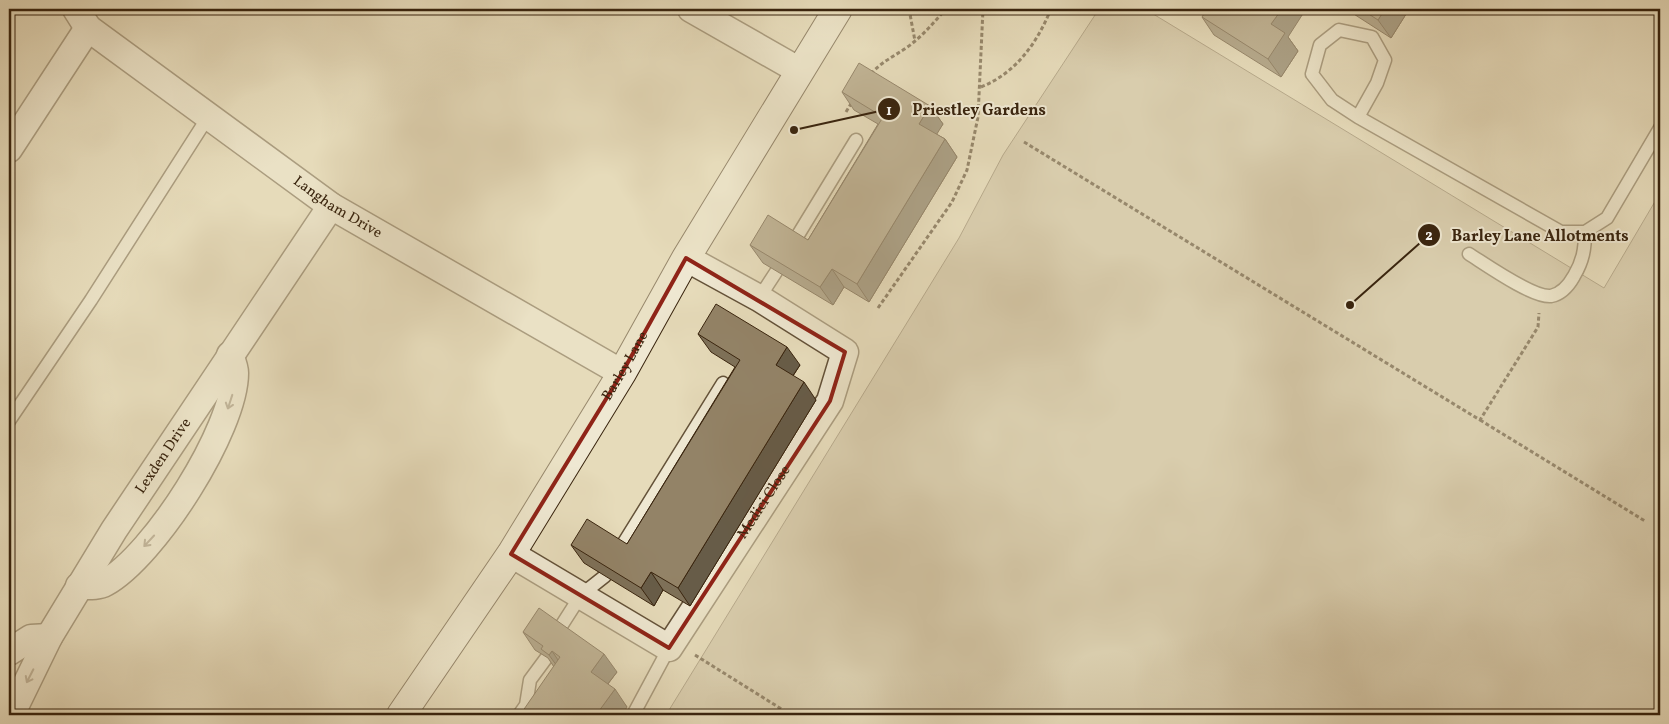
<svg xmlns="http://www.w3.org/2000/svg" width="1669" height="724" font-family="Vollkorn,serif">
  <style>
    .green { fill: #c9bc9d; stroke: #817056 }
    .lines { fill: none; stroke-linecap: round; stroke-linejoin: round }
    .lane-casing { stroke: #645239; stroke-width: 15 }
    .street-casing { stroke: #645239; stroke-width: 29 }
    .secondary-casing { stroke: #39240e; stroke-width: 30 }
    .path { stroke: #39240e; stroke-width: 3; stroke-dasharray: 4 2.5; stroke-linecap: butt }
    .lane { stroke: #efe8d2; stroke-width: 12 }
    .street { stroke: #efe8d2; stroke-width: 26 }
    .secondary { stroke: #efe8d2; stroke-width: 28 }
    .wall { fill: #7e7159; stroke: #39240e }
    .shaded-wall { fill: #675c48; stroke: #39240e }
    .building { fill: #938367; stroke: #39240e }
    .oneway { stroke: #948670 }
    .marked { fill: none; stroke: #8f2418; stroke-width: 4; stroke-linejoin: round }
    .labels { text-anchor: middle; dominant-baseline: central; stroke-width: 4; stroke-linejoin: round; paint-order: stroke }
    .street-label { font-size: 15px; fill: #39240e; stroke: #efe8d2 }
    .leader { fill: none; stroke: #39240e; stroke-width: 2 }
    .callout-dot { fill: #39240e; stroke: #efe8d2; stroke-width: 2 }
    .mark-label { font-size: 15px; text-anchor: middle; font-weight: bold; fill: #fff }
    .callout-label { font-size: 16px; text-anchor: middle; font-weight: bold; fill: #39240e; stroke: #efe8d2; stroke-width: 4; stroke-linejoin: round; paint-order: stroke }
  </style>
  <rect width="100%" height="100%" fill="#e6dbba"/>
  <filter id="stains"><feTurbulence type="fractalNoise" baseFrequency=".004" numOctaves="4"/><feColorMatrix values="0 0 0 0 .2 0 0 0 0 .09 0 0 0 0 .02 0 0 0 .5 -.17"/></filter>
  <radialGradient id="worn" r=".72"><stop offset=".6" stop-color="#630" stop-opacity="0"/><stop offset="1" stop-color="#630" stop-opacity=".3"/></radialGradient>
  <path class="green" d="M1099 9H1145L1604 288 1660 193V715H666L959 238 1003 155Z"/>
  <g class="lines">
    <defs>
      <path id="lane" d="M1358 117 1377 83 1385 60 1372 37 1339 30 1320 45 1312 74 1332 100 1358 117 1561 232H1585L1607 218 1660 128
        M795 240 856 140
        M1469 254C1485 264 1533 298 1551 296 1561 294 1569 285 1574 276 1583 261 1585 249 1585 232
        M759 298 776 272
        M9 421 91 300 208 117
        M620 549 723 383
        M558 631 581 595 605 576
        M519 715 526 705 530 680 547 657
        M633 715 669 648"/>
      <g id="street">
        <path id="s1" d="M76 9 88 28 331 206 622 373"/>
        <path d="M691 9 800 71"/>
        <path d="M9 149 88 28"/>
        <path id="s2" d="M511 554 669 648 830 401 845 352 759 298 686 258"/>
        <path d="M79 586C88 586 98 587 105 583 154 556 235 429 235 373 235 367 232 360 230 355"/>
        <path d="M9 652 31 638 49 637"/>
        <path id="s3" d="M11 715 49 637 114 530 331 206"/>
      </g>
      <g id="secondary">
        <path id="s4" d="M401 715 511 554 622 373 686 258 838 9"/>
      </g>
    </defs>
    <use href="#lane" class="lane-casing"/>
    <use href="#street" class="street-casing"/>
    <use href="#secondary" class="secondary-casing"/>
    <path class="path" d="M909 9 915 41
      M871 74C881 62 893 57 906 48 922 37 933 23 946 9
      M981 87C1016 73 1037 43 1051 9
      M846 112 852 102
      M1024 142 1480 420 1538 327 1539 313
      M878 308 952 202 967 170 978 117 983 9
      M1480 420 1645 521
      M695 655 791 715"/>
    <use href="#lane" class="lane"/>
    <use href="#street" class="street"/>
    <use href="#secondary" class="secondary"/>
  </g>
  <path class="wall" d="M1346 9H1407L1408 11 1391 38Z
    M1202 17 1288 37 1298 51 1281 77 1214 35Z
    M842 92 930 106 943 124 936 134 945 139 957 157 869 302 844 287 833 305 763 263 750 245 808 240 878 124 854 110Z
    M698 334 800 365 793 376 816 400 690 606 663 590 654 606 584 563 571 545 627 544 735 367 711 352Z
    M523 632 617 672 608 684 627 707 554 667 548 658 535 650Z"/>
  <path class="shaded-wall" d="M1282 9H1306L1288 37 1298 51 1281 77 1268 59 1271 24Z
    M1385 9H1407L1408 11 1391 38 1378 20Z
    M930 106 943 124 932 142 919 124Z
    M945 139 957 157 869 302 857 284Z
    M832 269 844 287 833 305 820 287Z
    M787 347 800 365 788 383 776 365Z
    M804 382 816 400 690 606 678 588Z
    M651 572 663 590 654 606 641 588Z
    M552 651 564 669 562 673 549 655Z
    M604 654 617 672 603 690 591 672Z
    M615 689 627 707 622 715H596Z"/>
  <path class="building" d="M1207 9H1282L1271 24 1285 33 1268 59 1202 17Z
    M1361 9H1385L1378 20Z
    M859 63 930 106 919 124 945 139 857 284 832 269 820 287 750 245 768 215 808 240 883 117 842 92Z
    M716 304 787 347 776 365 804 382 678 588 651 572 641 588 571 545 587 519 627 544 740 360 698 334Z
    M539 608 604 654 591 672 615 689 596 715H520L560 657 552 651 549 655 541 649 543 646 523 632Z"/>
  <defs><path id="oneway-shaft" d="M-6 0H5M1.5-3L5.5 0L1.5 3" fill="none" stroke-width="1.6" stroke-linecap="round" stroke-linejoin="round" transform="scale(1.25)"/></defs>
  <g class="oneway">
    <use href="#oneway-shaft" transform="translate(230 402) rotate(108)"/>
    <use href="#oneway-shaft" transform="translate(149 541) rotate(133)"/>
    <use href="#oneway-shaft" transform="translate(30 676) rotate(117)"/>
  </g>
  <path d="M0 0H1669V724H0ZM686 258 845 352 830 401 669 648 511 554 622 373Z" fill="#e6dbba" fill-opacity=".55" fill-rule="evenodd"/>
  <path class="marked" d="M686 258 845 352 830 401 669 648 511 554 622 373Z"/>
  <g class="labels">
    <g class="street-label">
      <text stroke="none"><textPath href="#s1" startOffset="330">Langham Drive</textPath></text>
      <text stroke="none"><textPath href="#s4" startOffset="415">Barley Lane</textPath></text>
      <text stroke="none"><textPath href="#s3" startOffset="301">Lexden Drive</textPath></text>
      <text stroke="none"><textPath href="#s2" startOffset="358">Medici Close</textPath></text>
    </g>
  </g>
  <path class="leader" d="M794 130L889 109M1350 305L1429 235"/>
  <g class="callout-dot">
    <circle cx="794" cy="130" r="5"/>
    <circle cx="1350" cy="305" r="5"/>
    <circle cx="889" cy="109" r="12"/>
    <circle cx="1429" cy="235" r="12"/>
  </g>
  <g class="mark-label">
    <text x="889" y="115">1</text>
    <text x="1429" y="240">2</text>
  </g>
  <g class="callout-label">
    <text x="979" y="115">Priestley Gardens</text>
    <text x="1540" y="241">Barley Lane Allotments</text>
  </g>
  <rect width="1669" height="724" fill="none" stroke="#e6dbba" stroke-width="30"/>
  <rect x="10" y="10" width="1649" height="704" fill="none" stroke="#39240e" stroke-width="2.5"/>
  <rect x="15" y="15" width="1639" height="694" fill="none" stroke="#39240e"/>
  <rect width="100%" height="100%" filter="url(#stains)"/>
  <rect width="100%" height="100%" fill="url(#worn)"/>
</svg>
